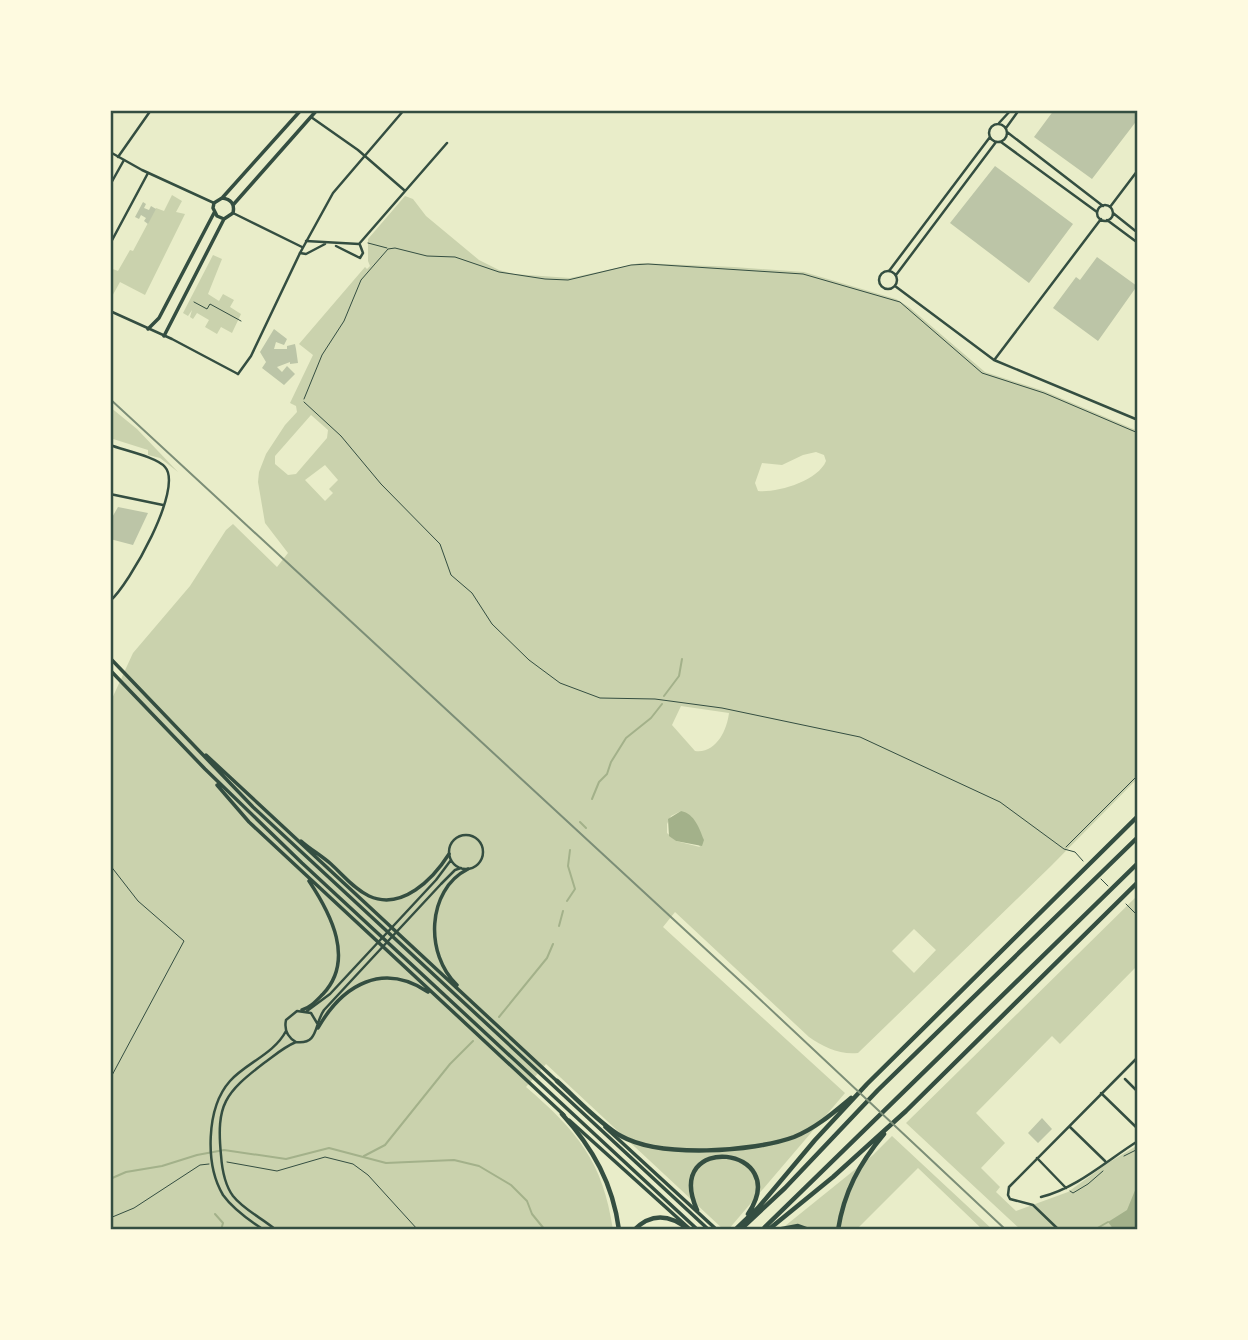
<svg xmlns="http://www.w3.org/2000/svg" width="1248" height="1340" font-family="'PT Sans Narrow',sans-serif">
  <style>
    .green { fill: #cad2ad; fill-rule: evenodd }
    .water { fill: #a3b18a }
    .lines { fill: none; stroke-linecap: round; stroke-linejoin: round }
    .stream { stroke: #a3b18a; stroke-width: 2 }
    .building { fill: #bcc5a7 }
    .path { stroke: #344e41; stroke-width: 1 }
    .minor { stroke: #344e41; stroke-width: 2.5 }
    .tertiary { stroke: #344e41; stroke-width: 2.5 }
    .secondary { stroke: #344e41; stroke-width: 3.5 }
    .trunk { stroke: #344e41; stroke-width: 3.5 }
    .motorway { stroke: #344e41; stroke-width: 4.5 }
    .rail { stroke: #7c8e77; stroke-width: 2 }
    .neatline { fill: none; stroke: #344e41; stroke-width: 2.5 }
  </style>
  <rect width="100%" height="100%" fill="#e9edc9"/>
  <path class="green" d="M172 195 182 201 176 212 185 214 145 295 120 282 110 300V268L118 271 130 250 133 251 156 208 164 211Z
    M405 196 413 199 426 216 479 260 499 270 514 274 570 278 640 263 734 267 804 272 896 299 909 307 985 372 1044 391 1138 431V778L1051 866 858 1053C840 1055 823 1047 809 1037L675 912 663 927 845 1093 728 1230H724L546 1064 526 1087C577 1131 603 1161 613 1230H110V703L133 653 190 586 226 530 233 524 277 567 288 553 265 523 258 482 259 472 266 454 285 425 297 412 296 406 290 403 313 355 299 344 365 267 367 269 370 266 368 261V239ZM311 415 328 430 327 438 296 474 288 475 275 464V456ZM816 452 824 455 826 461C818 481 777 493 758 491L755 483 762 463 782 465 803 455ZM325 465 338 480 329 489 333 493 325 501 305 480ZM681 706 729 713C727 730 716 754 695 751L672 725ZM681 811 700 847 676 841 667 833V824L671 816ZM914 929 936 950 914 973 892 951Z
    M213 255 222 259 208 294 219 301 223 294 234 300 230 307 241 314 232 333 221 327 217 334 205 327 209 320 197 313 193 319 190 317 192 310 188 316 183 313Z
    M110 407 137 429 178 472 160 458 148 455V450L110 438Z
    M1138 895V965L1060 1044 1052 1036 976 1113 1005 1143 981 1168 1000 1187 996 1192 1016 1211 1068 1192 1108 1163 1138 1145V1230H1021L906 1123Z
    M892 1136 993 1230H983L918 1168 856 1230H780L873 1155Z"/>
  <path class="water" d="M681 811C695 814 699 828 704 840L702 846 676 841 669 836 668 819Z
    M1138 1183 1135 1201 1136 1203 1138 1202V1230H1114L1108 1222 1127 1210Z"/>
  <g class="lines">
    <path class="stream" d="M664 696 679 676 682 659
      M592 799 599 782 607 774 611 762 626 738 651 718 662 704
      M580 822 586 828
      M567 901 575 889 568 866 570 850
      M559 926 563 911
      M499 1017 547 958 553 944
      M364 1156 385 1145 450 1064 473 1041
      M110 1179 126 1172 162 1166 197 1155 224 1150 286 1159 329 1148 386 1163 454 1160 479 1166 511 1185 527 1201 532 1214 545 1230
      M215 1214 223 1223 221 1230
      M1094 1230 1108 1222"/>
  </g>
  <path class="building" d="M1054 110H1138V119L1092 179 1034 137Z
    M995 166 1073 224 1029 283 950 223Z
    M143 202 146 204 144 208 149 210 151 206 156 209 148 224 144 221 146 218 141 215 139 219 135 217Z
    M1097 257 1137 286 1098 341 1053 308 1076 277 1080 280Z
    M274 329 287 339 284 345 276 342 274 349H287V346L295 344 296 349 298 363 290 364V362L277 367 282 372 287 366 295 374 284 385 262 368 266 362 260 352Z
    M118 507 148 513 133 545 110 539V521Z
    M1042 1118 1052 1129 1038 1143 1028 1133Z"/>
  <g class="lines">
    <path class="path" d="M137 110 142 112
      M368 243 387 248
      M194 302 207 309 210 304 241 321
      M304 399 322 355 344 321 361 280 388 249 395 248 427 256 455 257 499 272 545 279 568 280 631 265 648 264 803 274 900 302 982 373 1044 393 1138 433
      M304 402 341 436 381 484 440 544 451 575 472 593 492 624 529 660 560 683 600 698 655 699 722 708 860 737 1000 802 1064 849 1075 852 1083 861
      M1066 847 1138 775
      M110 865 138 901 184 941 110 1079
      M1101 879 1108 886
      M1126 904 1138 916
      M1124 1156 1138 1149
      M227 1162 277 1171 325 1157 353 1164 368 1175 418 1230
      M1070 1191 1073 1193 1088 1184 1103 1171
      M110 1218 134 1208 200 1165 209 1164"/>
    <path class="minor" d="M311 117 358 150 404 190
      M999 123 1011 110
      M989 133a9 9 0 1 1 18 0a9 9 0 1 1-18 0Z
      M1006 128 1019 110
      M1007 132 1103 206
      M1001 142 1097 212
      M118 157 151 110
      M110 185 124 160
      M1097 213a8 8 0 1 1 16 0a8 8 0 1 1-16 0Z
      M1110 207 1138 170
      M1113 213 1138 233
      M1107 220 1138 243
      M306 241 359 244 447 143
      M110 244 148 173
      M336 246 360 258 363 253 360 245
      M300 253 306 254 325 244
      M879 280a9 9 0 1 1 18 0a9 9 0 1 1-18 0Z
      M889 271 990 137
      M896 275 996 142
      M895 286 994 360 1138 420
      M110 311 172 339 238 374
      M995 359 1101 219
      M110 445C123 450 157 457 165 467 184 488 129 585 110 601
      M110 494 163 505
      M449 852a17 17 0 1 1 34 0a17 17 0 1 1-34 0Z
      M307 1011 330 994 436 880 451 860
      M317 1023 311 1013 297 1011 286 1020C284 1030 287 1037 296 1042 319 1045 314 1024 324 1010L441 884 455 870 461 868
      M1125 1079 1138 1092
      M1101 1093 1138 1129
      M1070 1127 1105 1161
      M1037 1158 1066 1188
      M1041 1197C1077 1188 1106 1161 1138 1141
      M264 1230C250 1221 233 1209 223 1195 205 1165 206 1108 230 1081 246 1063 274 1054 286 1031
      M276 1230C262 1218 244 1210 233 1196 224 1184 222 1169 221 1155 216 1104 225 1093 264 1063 275 1055 284 1047 296 1042"/>
    <path class="tertiary" d="M110 152 142 170 214 203
      M233 213 302 247
      M238 374 251 356 300 253 333 193 404 110
      M1059 1230 1033 1205 1010 1199 1008 1195 1009 1187 1138 1057"/>
    <path class="secondary" d="M223 197 301 110
      M233 205 317 110
      M148 329 159 318 214 213
      M164 336 224 219 233 213C235 204 231 199 222 198L214 203 213 208 217 216 224 219"/>
    <path class="trunk" d="M110 658 253 807 709 1230
      M110 670 205 769 302 863 698 1230
      M206 755 559 1083
      M217 785 249 822 564 1115
      M301 841C310 849 322 856 331 864 343 875 354 889 369 896 402 911 433 879 449 854
      M457 985C425 955 426 890 468 869
      M302 1010C311 1007 316 1001 323 994 355 960 331 914 309 881
      M318 1028C343 984 383 962 428 992
      M569 1120 691 1230
      M605 1127 717 1230"/>
    <path class="motorway" d="M557 1081C575 1097 601 1125 621 1136 660 1158 753 1152 794 1137 816 1128 833 1113 851 1098
      M562 1114C593 1148 613 1184 619 1230
      M697 1210C662 1131 794 1146 748 1214
      M634 1230C652 1212 671 1215 689 1230
      M735 1230 758 1208 815 1140 867 1084 1138 816
      M740 1230 785 1188 878 1090 1138 837
      M762 1230 1138 863
      M768 1230 833 1177 906 1111 1138 882
      M777 1230 798 1226 809 1230
      M838 1230C844 1192 859 1164 884 1134"/>
    <path class="rail" d="M110 399 750 990 1006 1230"/>
  </g>
  <rect width="1248" height="1340" fill="none" stroke="#fefae0" stroke-width="224"/>
  <rect x="112" y="112" width="1024" height="1116" class="neatline"/>
</svg>
